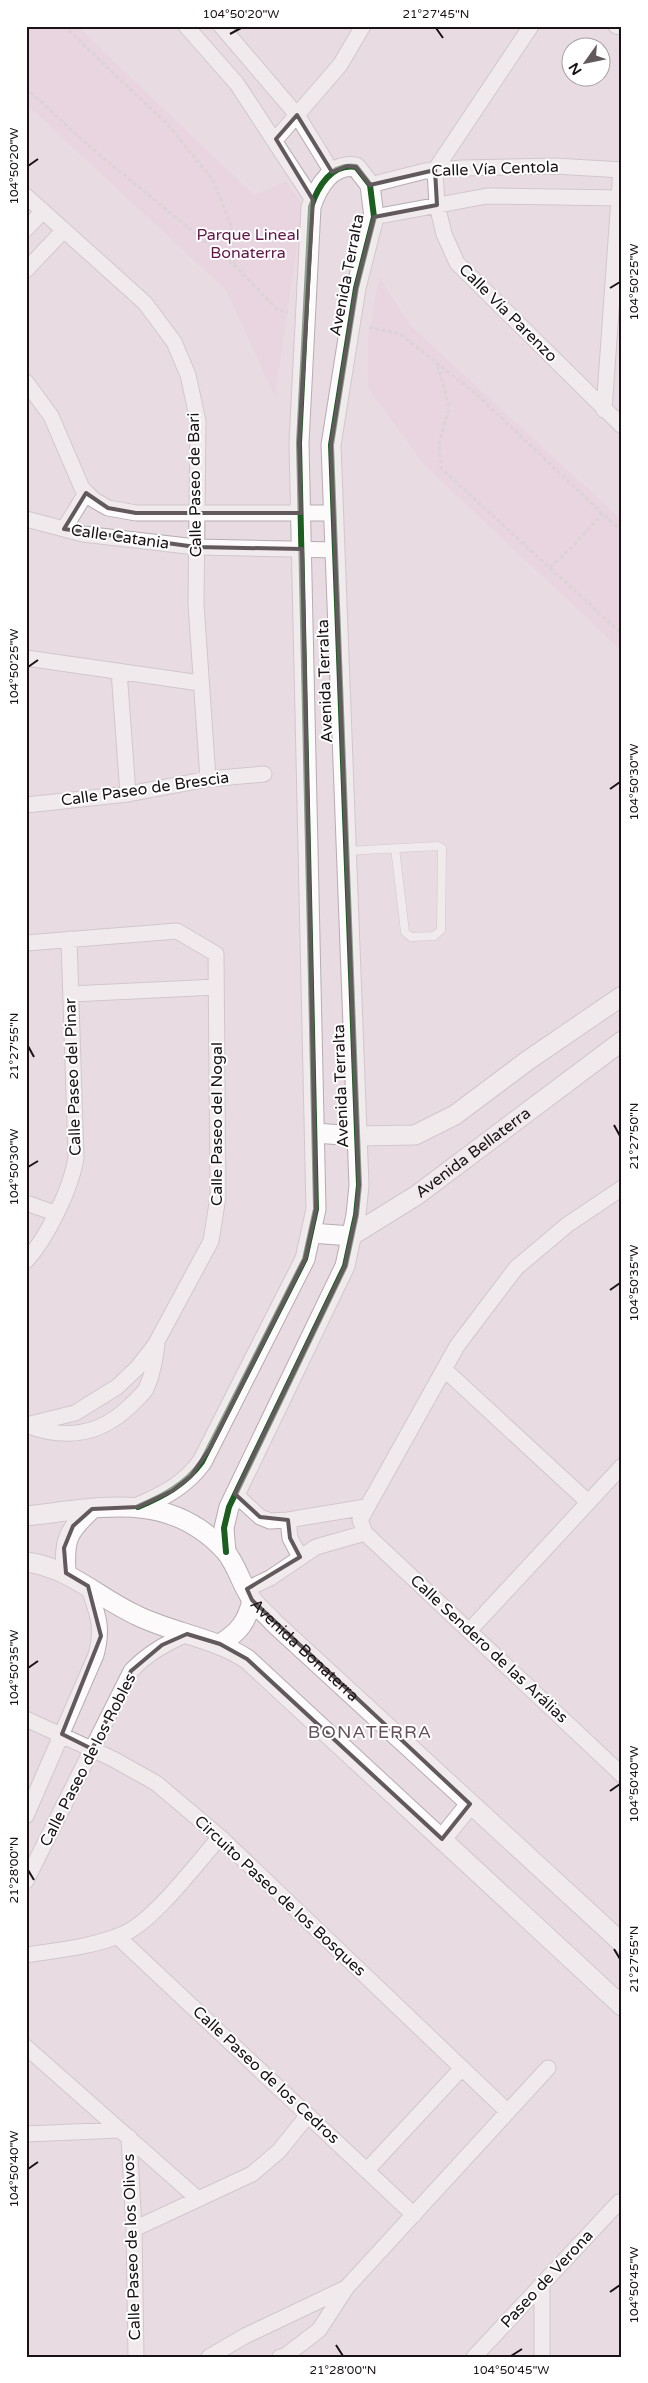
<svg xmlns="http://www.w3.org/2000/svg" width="648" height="2383" font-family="'Varela Round',sans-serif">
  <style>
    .green { fill: #eaccdb }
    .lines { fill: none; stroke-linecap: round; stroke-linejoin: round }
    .service-casing { stroke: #b6acb1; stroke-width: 9 }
    .minor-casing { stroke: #b6acb1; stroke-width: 17 }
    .tertiary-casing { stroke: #b6acb1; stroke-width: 21 }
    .path { stroke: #cdc9cb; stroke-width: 3; stroke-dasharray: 4 2.5; stroke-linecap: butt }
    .service { stroke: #fcfafb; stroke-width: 8 }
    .minor { stroke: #fcfafb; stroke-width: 15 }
    .tertiary { stroke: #fcfafb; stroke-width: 19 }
    .cycleway-casing { stroke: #fff; stroke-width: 9 }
    .cycleway { stroke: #1b5e20; stroke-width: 6 }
    .marked { fill: none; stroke: #62595d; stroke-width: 4; stroke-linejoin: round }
    .ticks { fill: none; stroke: #1a1216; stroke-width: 2 }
    .labels { text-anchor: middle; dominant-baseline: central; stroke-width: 4; stroke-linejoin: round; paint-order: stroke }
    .street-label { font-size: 16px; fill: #1a1216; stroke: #fff }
    .park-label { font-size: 16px; fill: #641547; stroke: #fff }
    .neighbourhood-label { font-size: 18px; letter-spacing: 1px; fill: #65515b; stroke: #fff }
    .neatline { fill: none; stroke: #1a1216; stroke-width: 2 }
    .ticks-label { font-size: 12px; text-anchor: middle; fill: #1a1216 }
  </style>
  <rect width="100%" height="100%" fill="#e8dce2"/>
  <path class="green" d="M26 26H77L254 195 286 181 303 205 275 397 226 290 26 104Z
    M379 277 410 325 622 520V651L425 466 368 388V338Z"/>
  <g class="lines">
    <defs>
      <path id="service" d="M346 851 438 846 442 848 441 930 434 936 411 937 405 932 395 848"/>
      <path id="minor" d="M186 26 237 84 313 200
        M221 26 297 115 332 172
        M531 26 435 170 437 205 444 234 457 263 622 426
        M616 26 622 27
        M276 139 340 65 363 26
        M370 185 425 171 462 168 555 166 622 170
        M26 196 145 303 174 342 188 375 198 421 196 604 208 779
        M374 217 487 196 622 198
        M26 229 43 211
        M26 270 64 230
        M26 382 51 416 82 488 94 500 108 508 136 513H333
        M604 410 621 170
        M26 519 83 534 196 547 334 550
        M64 529 86 493
        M26 658 200 683
        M119 671 128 794
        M26 805 128 794 208 779 264 774
        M26 943 177 931 216 954 218 1197 211 1241 155 1345 137 1368 117 1387 75 1413 26 1425
        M71 994 216 987
        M622 1188 567 1225 516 1268 457 1346 360 1520 365 1533 622 1775
        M26 1203 55 1213
        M26 1261C47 1238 71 1189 76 1158L69 939
        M444 1369 588 1502
        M26 1425C65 1440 99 1436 130 1406 135 1401 142 1395 146 1389 153 1374 155 1359 157 1344
        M235 1494 260 1517 270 1521 288 1520 366 1507
        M288 1520 290 1538 300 1557
        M247 1589 270 1578 316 1547 365 1533
        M469 1631 622 1466
        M26 1719 113 1759 156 1783 220 1837 508 2112
        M26 1816 96 1655C104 1626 97 1613 88 1586
        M26 1881 131 1671C148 1653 165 1644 187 1634
        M117 1936 414 2215
        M26 1955C58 1950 93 1947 123 1934 153 1922 197 1863 220 1837
        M26 2047 198 2199
        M26 2134 120 2130
        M129 2137 134 2229 136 2357
        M367 2170 462 2068
        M134 2229 252 2174 279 2151 308 2115
        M542 2285V2357
        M209 2357 245 2336 346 2288
        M280 2357 285 2356 319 2330 347 2287 548 2068
        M474 2357 619 2202 622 2204"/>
      <g id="tertiary">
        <path d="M315 1133 356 1136 415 1135 455 1115 527 1061 622 996"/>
        <path id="s1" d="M311 1233 351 1236 417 1195 622 1041"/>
        <path d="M138 1507C164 1496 185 1485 202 1462L305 1259 316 1209 299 443 311 207C318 186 332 163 356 167L370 185 374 217 356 288 331 445 359 1185 356 1215 345 1266 229 1507 224 1528 226 1552"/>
        <path id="s2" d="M26 1516C100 1508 168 1489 225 1551 238 1566 241 1586 253 1601 259 1609 267 1615 274 1623L622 1943"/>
        <path d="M26 1562C71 1568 97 1597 136 1615 172 1633 213 1637 247 1659L622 2006"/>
        <path d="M66 1573C64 1539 67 1532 92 1509"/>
        <path d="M220 1644C239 1632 247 1622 252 1600"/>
        <path d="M442 1839 470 1804"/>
      </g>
    </defs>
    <use href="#service" class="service-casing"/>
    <use href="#minor" class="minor-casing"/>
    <use href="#tertiary" class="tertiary-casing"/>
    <path class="path" d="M64 26 169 126 213 180 231 226 235 265
      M26 88 89 146 235 266 277 309 288 312
      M369 327 400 334 475 393 622 532
      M438 365 449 408 439 443 441 468 622 634
      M550 567 573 546 602 514"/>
    <use href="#service" class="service"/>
    <use href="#minor" class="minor"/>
    <use href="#tertiary" class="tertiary"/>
    <defs>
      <path id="cycleway" d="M138 1507C164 1496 185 1485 202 1462L305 1259 316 1209 299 443 311 207C318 186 332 163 356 167L370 185 374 217 356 288 331 445 359 1185 356 1215 345 1266 229 1507 224 1528 226 1552"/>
    </defs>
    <use href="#cycleway" class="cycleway-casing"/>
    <use href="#cycleway" class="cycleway"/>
  </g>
  <path d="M0 0H648V2383H0ZM297 115 332 172 347 166 356 167 370 185 435 170 437 205 374 217 356 288 331 445 359 1185 356 1215 345 1266 235 1494 260 1517 288 1520 290 1538 300 1557 247 1589 252 1600 470 1804 442 1839 247 1659 220 1644 187 1634 162 1645 131 1671 92 1749 62 1734 101 1636 88 1586 66 1573 64 1548 73 1526 92 1509 138 1507 172 1491 191 1476 210 1448 305 1259 316 1209 302 549 196 547 64 529 86 493 108 508 136 513H301L299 443 313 200 276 139Z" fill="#e8dce2" fill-opacity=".55" fill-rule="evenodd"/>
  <path class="marked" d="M297 115 332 172 347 166 356 167 370 185 435 170 437 205 374 217 356 288 331 445 359 1185 356 1215 345 1266 235 1494 260 1517 288 1520 290 1538 300 1557 247 1589 252 1600 470 1804 442 1839 247 1659 220 1644 187 1634 162 1645 131 1671 92 1749 62 1734 101 1636 88 1586 66 1573 64 1548 73 1526 92 1509 138 1507 172 1491 191 1476 210 1448 305 1259 316 1209 302 549 196 547 64 529 86 493 108 508 136 513H301L299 443 313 200 276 139Z"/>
  <path class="ticks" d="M436 28 443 38M230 34 241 28M28 166 38 159M610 288 620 282M28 667 38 660M610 789 620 782M28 1046 34 1057M614 1125 620 1136M28 1167 38 1161M610 1290 620 1283M28 1668 38 1661M610 1791 620 1784M28 1870 34 1880M614 1949 620 1959M28 2169 38 2162M610 2292 620 2285M336 2345 343 2356M511 2356 522 2349"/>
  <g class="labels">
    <g class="street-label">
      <text transform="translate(495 169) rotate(-2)">Calle Vía Centola</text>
      <text transform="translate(347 275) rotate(-79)">Avenida Terralta</text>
      <text transform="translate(508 313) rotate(45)">Calle Vía Parenzo</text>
      <text transform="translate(195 485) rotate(-91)">Calle Paseo de Bari</text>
      <text transform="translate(120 537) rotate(8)">Calle Catania</text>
      <text transform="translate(325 681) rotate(-92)">Avenida Terralta</text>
      <text transform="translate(145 789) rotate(-8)">Calle Paseo de Brescia</text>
      <text transform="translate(73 1077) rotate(-92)">Calle Paseo del Pinar</text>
      <text transform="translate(341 1086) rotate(-92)">Avenida Terralta</text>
      <text transform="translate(217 1124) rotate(-90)">Calle Paseo del Nogal</text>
      <text stroke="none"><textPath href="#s1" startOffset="188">Avenida Bellaterra</textPath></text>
      <text transform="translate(489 1649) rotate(43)">Calle Sendero de las Arálias</text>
      <text stroke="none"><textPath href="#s2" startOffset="341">Avenida Bonaterra</textPath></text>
      <text transform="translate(88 1760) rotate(-63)">Calle Paseo de los Robles</text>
      <text transform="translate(280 1896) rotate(43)">Circuito Paseo de los Bosques</text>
      <text transform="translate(266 2075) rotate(43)">Calle Paseo de los Cedros</text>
      <text transform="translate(132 2247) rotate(-92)">Calle Paseo de los Olivos</text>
      <text transform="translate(547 2279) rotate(-47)">Paseo de Verona</text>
    </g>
    <g class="park-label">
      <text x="248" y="235">Parque Lineal<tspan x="248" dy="18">Bonaterra</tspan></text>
    </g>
    <g class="neighbourhood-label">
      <text x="370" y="1732">BONATERRA</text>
    </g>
  </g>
  <rect width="648" height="2383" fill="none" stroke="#ffffff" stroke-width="55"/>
  <g transform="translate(586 62) rotate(237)"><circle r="24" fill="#ffffff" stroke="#a3a0a2"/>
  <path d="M0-4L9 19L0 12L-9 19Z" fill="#62595d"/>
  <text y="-8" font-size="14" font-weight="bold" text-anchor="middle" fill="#1a1216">N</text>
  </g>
  <rect x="28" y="28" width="592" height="2328" class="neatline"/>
  <g class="ticks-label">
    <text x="241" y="18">104°50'20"W</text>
    <text x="436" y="18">21°27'45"N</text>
    <text transform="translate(14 166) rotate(-90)" y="4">104°50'20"W</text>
    <text transform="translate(634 282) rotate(-90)" y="4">104°50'25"W</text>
    <text transform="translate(14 667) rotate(-90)" y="4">104°50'25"W</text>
    <text transform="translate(634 782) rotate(-90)" y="4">104°50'30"W</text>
    <text transform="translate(14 1046) rotate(-90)" y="4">21°27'55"N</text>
    <text transform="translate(634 1136) rotate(-90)" y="4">21°27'50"N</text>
    <text transform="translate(14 1167) rotate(-90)" y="4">104°50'30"W</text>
    <text transform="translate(634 1283) rotate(-90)" y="4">104°50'35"W</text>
    <text transform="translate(14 1668) rotate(-90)" y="4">104°50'35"W</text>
    <text transform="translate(634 1784) rotate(-90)" y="4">104°50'40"W</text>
    <text transform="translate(14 1870) rotate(-90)" y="4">21°28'00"N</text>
    <text transform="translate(634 1959) rotate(-90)" y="4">21°27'55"N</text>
    <text transform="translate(14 2169) rotate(-90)" y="4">104°50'40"W</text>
    <text transform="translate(634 2285) rotate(-90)" y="4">104°50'45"W</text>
    <text x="343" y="2374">21°28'00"N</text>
    <text x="511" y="2374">104°50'45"W</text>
  </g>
</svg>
